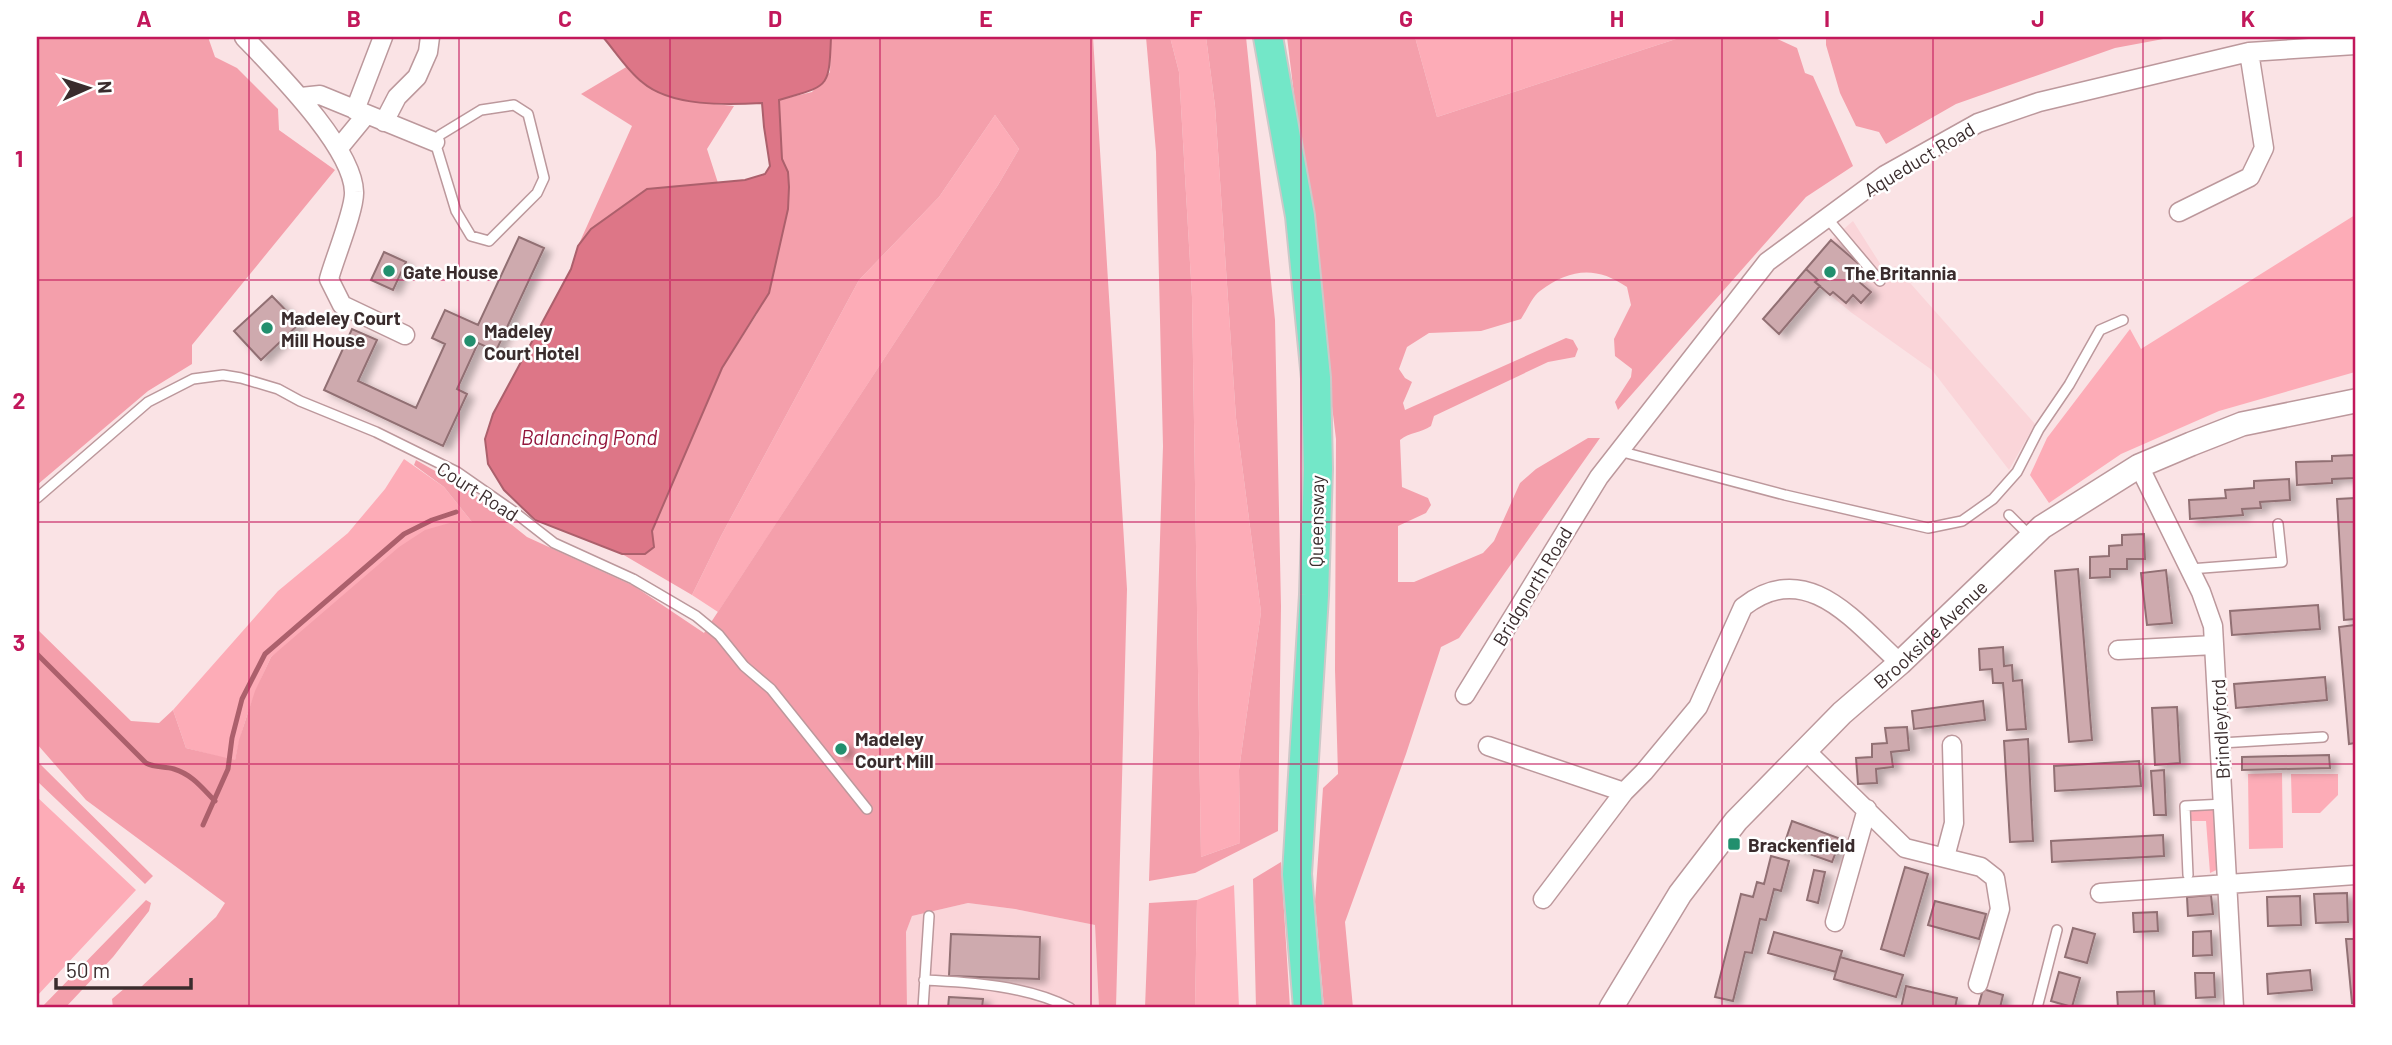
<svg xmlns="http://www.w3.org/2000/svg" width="2392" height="1045" font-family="Barlow,sans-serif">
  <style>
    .built { fill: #fad5d9 }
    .green { fill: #fdacb7 }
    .forest { fill: #f49fab }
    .water { fill: #dd7687; stroke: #ac606c; stroke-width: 2 }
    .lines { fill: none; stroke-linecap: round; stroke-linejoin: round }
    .stream { stroke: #ac606c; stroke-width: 5 }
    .building { fill: #ceaaae; stroke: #916f73; stroke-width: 2; filter: url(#shadow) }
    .service-casing { stroke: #bc989c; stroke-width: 12 }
    .minor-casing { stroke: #bc989c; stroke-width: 21 }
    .tertiary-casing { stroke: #bc989c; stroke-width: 26 }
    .primary-casing { stroke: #ccc8c8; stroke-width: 32 }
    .service { stroke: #fff; stroke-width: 9 }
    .minor { stroke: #fff; stroke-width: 18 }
    .tertiary { stroke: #fff; stroke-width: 23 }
    .primary { stroke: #73e7c8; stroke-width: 28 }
    .grid { fill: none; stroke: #c2185b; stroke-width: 2; stroke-opacity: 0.55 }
    .poi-dot { fill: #228f6e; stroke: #fff; stroke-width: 2.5 }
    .labels { text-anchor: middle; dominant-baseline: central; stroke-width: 5; stroke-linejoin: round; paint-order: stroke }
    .street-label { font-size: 19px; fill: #3a2c2d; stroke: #fff }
    .poi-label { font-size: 19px; font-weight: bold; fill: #3a2c2d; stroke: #fff; text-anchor: start }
    .water-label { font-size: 21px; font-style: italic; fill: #92153b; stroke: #fff }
    .neatline { fill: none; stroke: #c2185b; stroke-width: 2.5 }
    .grid-label { font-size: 23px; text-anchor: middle; font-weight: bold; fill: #c2185b }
  </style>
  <defs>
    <filter id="shadow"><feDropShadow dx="7" dy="4" stdDeviation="3.5" flood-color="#0004"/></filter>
  </defs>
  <rect width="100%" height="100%" fill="#fae3e5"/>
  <path class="built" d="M1853 221 1886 273 1895 266 2035 424 2009 470 1932 370 1852 313 1830 295 1806 269 1831 240Z
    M968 903 1015 909 1095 925 1099 1008H907L906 932 912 916Z"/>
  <path class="green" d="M1170 37H1206L1215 106 1236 418 1261 612 1239 770 1240 843 1201 857 1192 297 1179 72Z
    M1415 37H1682L1437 117Z
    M995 115 1019 149 998 185 718 612 692 595 721 536 859 280 939 197Z
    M2355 215V372L2219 411 2121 454 2049 503 2030 475 2047 438 2130 329 2141 349Z
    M404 459 444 487 472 522H453L271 657C255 691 242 724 235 761L186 748 173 710 278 591 348 533 385 489Z
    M2282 773 2283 848 2249 849 2248 774Z
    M2291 774H2338V795L2320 813H2292Z
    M37 797 136 890 37 996Z
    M2224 804 2227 865 2210 873 2206 821H2186L2185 806Z
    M1234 885 1239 1008H1195L1197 900Z"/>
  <path class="forest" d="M37 37H208L215 57 237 68 278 109 279 130 335 170 192 345V364L148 391 37 485Z
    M831 37H1093L1127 589 1116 1008H1099L1095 925 1015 909 968 903 912 916 906 932 907 1008H113L112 999 125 988 141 987 216 917 225 903 86 800 37 744V629L131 721 159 723 173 710 186 748 235 760 239 740 255 691 271 657 399 547 425 530 453 522H472L444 487 414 465 416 460 470 491 527 537 634 586 704 633 998 185 1019 149 995 115 939 197 859 280 721 536 692 595 622 554H645L654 547 652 531 722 368 757 314 788 172 782 160 779 100 812 92 830 72Z
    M1146 37H1170L1179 72 1192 297 1201 857 1240 843 1239 770 1261 612 1236 418 1215 106 1206 37H1246L1275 320 1281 606 1278 831 1195 873 1149 881 1163 446 1156 152Z
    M1287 37H1415L1437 117 1682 37H1773L1797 48 1805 73 1813 76 1853 166 1806 197 1618 410 1615 402 1631 377 1632 369 1615 356 1614 339 1631 305 1627 287C1597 266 1570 268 1540 291 1532 297 1527 310 1521 319L1481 331 1429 333 1407 347 1399 369 1405 378 1412 382 1403 403 1405 410 1566 338 1573 340 1578 349 1575 357 1548 362 1434 416 1431 426C1421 433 1409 432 1400 440L1402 487 1428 498 1431 505 1426 513 1398 526V582H1414L1483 553 1494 541 1520 483 1536 469 1588 438H1600L1459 638 1441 647 1406 754 1345 922 1353 1008H1324L1315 902 1323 788 1338 774 1335 670 1336 439Z
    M1826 37H2174L2115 48 1956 104 1886 144 1879 132 1856 126 1840 93 1826 45Z
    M628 66 642 83 704 103 734 106 707 149 718 183 647 189 578 246 632 126 581 94Z
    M37 761 153 876 145 884 37 781Z
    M1281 862 1290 1008H1256L1253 879Z
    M146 900 151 903 149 911 113 957 65 1008H41Z
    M1197 900 1195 1008H1145L1149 903Z"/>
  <path class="water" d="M603 37H831C829 90 829 85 779 100L782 159 788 172 789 187 788 209 769 293 722 368 652 531 654 547 645 554H622L535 520 504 490 488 464 485 439 493 414 571 269 578 246 591 229 647 189 745 180 765 174 770 166 764 127 762 103C727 105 671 107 642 82 627 70 615 51 603 37Z"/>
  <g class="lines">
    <path class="stream" d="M37 654 146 763C155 768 164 766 174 769 193 775 202 788 215 801
      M203 825 228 769 232 738 242 699 265 654 404 534 432 520 456 512"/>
  </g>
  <path class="building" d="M519 237 544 248 496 351 478 343 457 389 467 394 443 446 324 390 352 329 377 340 358 381 416 408 445 344 432 338 445 310 478 325Z
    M1831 240 1859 264 1850 274 1871 292 1861 303 1853 295 1846 303 1833 292 1830 295 1815 282 1818 280 1806 269Z
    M384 252 406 262 393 290 371 280Z
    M1806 269 1818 280 1815 282 1820 286 1779 334 1763 319Z
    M272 296 299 324 261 360 234 331Z
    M2355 455V478L2332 479V483L2297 485 2296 462 2332 461V456Z
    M2289 479 2290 500 2260 502 2261 508 2242 509 2243 515 2190 519 2189 500 2226 498 2225 490 2254 488V481Z
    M2355 498V619L2344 620 2337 499Z
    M2144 534 2145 559H2127V569H2110V577L2090 578V557L2109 556V546L2122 545V535Z
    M2078 569 2092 740 2069 742 2055 571Z
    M2166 570 2172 623 2147 625 2141 573Z
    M2318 605 2320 629 2232 635 2230 611Z
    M2355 625V743L2349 744 2339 627Z
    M2003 647 2004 666 2012 665 2013 681 2022 680 2026 729 2007 730 2003 683H1993L1992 669 1980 670 1979 649Z
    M2325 677 2327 700 2236 708 2234 684Z
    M1983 701 1985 720 1914 729 1912 711Z
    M2177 707 2180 763 2155 765 2152 708Z
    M1907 727 1909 750 1891 752 1893 767 1876 769 1877 783 1858 784 1856 758 1872 757V744L1887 743 1885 728Z
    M2028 739 2033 841 2010 842 2004 741Z
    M835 749a6 6 0 1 1 12 0a6 6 0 1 1-12 0Z
    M2329 755 2330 768 2242 770V757Z
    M2139 761 2141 786 2055 791 2054 766Z
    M2164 770 2166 815H2154L2151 771Z
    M1792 821 1841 839 1832 862 1784 845Z
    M2163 835 2164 856 2052 862 2051 841Z
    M1771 856 1789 861 1781 891 1774 889 1766 920 1760 919 1752 953 1745 952 1733 1001 1715 997 1741 894 1753 897 1757 882 1764 884Z
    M1905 867 1928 874 1904 956 1881 949Z
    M1814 870 1825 872 1818 903 1807 900Z
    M2347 893 2348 922 2316 923 2314 894Z
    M2211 895 2213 914 2188 916 2187 897Z
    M2300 896 2301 925 2268 926 2267 897Z
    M1935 901 1986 914 1979 939 1928 925Z
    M2157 912 2158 931 2134 932 2133 913Z
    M2073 928 2095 934 2087 963 2065 957Z
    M2211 931 2212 955 2193 956V932Z
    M1774 932 1842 951 1836 972 1768 953Z
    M951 934 1040 937 1039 979 949 976Z
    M2346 939H2355V1003H2352Z
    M1840 957 1903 975 1896 997 1834 979Z
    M2310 970 2312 990 2268 994 2267 974Z
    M2059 972 2080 978 2072 1007 2051 1001Z
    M2195 973H2214L2215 997 2196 998Z
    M1906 986 1957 998 1955 1008H1901Z
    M1983 989 2003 995 2000 1008H1978Z
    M2154 991 2155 1008H2118L2117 992Z
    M949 997 983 999 982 1008H948Z"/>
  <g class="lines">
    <defs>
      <path id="service" d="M514 105 528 114 544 178 537 193 489 241 471 236 456 211 435 142 440 135 481 110Z
        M1827 218 1880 281
        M1619 451 1785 495 1928 528 1962 521 1993 499 2017 472 2039 429 2069 385 2100 330 2123 320
        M37 498 148 402 193 379 223 375 241 378 278 389 300 401 376 432 457 472 513 511 554 543 633 579 696 616 719 635 744 666 771 689 867 809
        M2009 515 2030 536
        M2190 569 2282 562 2278 524
        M2221 743 2323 737
        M2188 875 2185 806 2224 804
        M924 980C970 982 1029 986 1070 1008
        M923 1008 929 916
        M2037 1008 2057 930"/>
      <path id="minor" d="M244 37C274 69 353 147 354 192 355 209 334 260 329 279L342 305 405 335
        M301 97 320 95 435 142
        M355 110 383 37
        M384 122 397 97 417 77 428 52 430 37
        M338 149 366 115
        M2179 212 2250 177 2264 148 2249 52
        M2139 466 2201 592 2213 626 2234 1008
        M2118 650 2214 645
        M1465 695 1599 477 1767 262 1885 175 1978 123 2039 102 2249 52 2355 45
        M1488 746 1624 792
        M1805 750 1905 848 1981 867 1995 878 2000 909 1978 984
        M1945 857 1954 823 1952 745
        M2100 893 2355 875
        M1543 899 1624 792 1644 772 1698 707 1743 607C1807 557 1855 622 1900 663
        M1835 922 1867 809"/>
      <g id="tertiary">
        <path id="s1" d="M1611 1008 1680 894 1736 821 1842 713 1900 663 2042 527 2139 466 2191 444 2242 424 2355 401"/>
      </g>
      <path id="primary" d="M1268 37 1300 216 1316 378 1318 469 1314 595 1297 874 1308 1008"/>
    </defs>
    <use href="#service" class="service-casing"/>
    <use href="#minor" class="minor-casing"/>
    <use href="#tertiary" class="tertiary-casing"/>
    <use href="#primary" class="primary-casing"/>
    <use href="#service" class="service"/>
    <use href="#minor" class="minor"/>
    <use href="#tertiary" class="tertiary"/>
    <use href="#primary" class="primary"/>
  </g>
  <path class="grid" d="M249 37V1008M459 37V1008M670 37V1008M880 37V1008M1091 37V1008M1301 37V1008M1512 37V1008M1722 37V1008M1933 37V1008M2143 37V1008M37 280H2355M37 522H2355M37 764H2355"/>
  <g class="poi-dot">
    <circle cx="389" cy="271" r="7"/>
    <circle cx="1830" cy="272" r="7"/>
    <circle cx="267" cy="328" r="7"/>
    <circle cx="470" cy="341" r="7"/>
    <circle cx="841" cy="749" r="7"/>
    <rect x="1727" y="837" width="14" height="14" rx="3.5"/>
  </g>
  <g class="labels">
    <g class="street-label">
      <text transform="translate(1919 159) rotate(-31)">Aqueduct Road</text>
      <text transform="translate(478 491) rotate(33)">Court Road</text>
      <text transform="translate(1316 521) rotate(-89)">Queensway</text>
      <text transform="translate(1532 586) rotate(-59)">Bridgnorth Road</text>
      <text stroke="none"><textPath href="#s1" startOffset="495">Brookside Avenue</textPath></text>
      <text transform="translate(2220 729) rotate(-93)">Brindleyford</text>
    </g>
    <g class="poi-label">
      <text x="403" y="271">Gate House</text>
      <text x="1844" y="272">The Britannia</text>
      <text x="281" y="317">Madeley Court<tspan x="281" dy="22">Mill House</tspan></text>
      <text x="484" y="330">Madeley<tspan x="484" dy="22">Court Hotel</tspan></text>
      <text x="855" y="738">Madeley<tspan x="855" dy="22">Court Mill</tspan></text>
      <text x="1748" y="844">Brackenfield</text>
    </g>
    <g class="water-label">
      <text x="589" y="436">Balancing Pond</text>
    </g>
  </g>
  <rect width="2392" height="1045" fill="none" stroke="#ffffff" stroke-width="77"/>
  <g transform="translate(88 88) rotate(87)" stroke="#ffffff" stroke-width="5" paint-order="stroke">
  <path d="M0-5L12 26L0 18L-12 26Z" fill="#3a2c2d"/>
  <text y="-10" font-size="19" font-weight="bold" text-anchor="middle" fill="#3a2c2d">N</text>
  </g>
  <path d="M56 978v10h135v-10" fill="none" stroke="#3a2c2d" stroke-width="3.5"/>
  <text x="66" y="978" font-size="21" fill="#3a2c2d" stroke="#ffffff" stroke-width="5" paint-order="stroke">50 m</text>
  <rect x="38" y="38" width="2316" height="968" class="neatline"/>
  <g class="grid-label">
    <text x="144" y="27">A</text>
    <text x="354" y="27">B</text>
    <text x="565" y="27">C</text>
    <text x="775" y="27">D</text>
    <text x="986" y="27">E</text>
    <text x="1196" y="27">F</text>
    <text x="1406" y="27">G</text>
    <text x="1617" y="27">H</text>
    <text x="1827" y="27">I</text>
    <text x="2038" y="27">J</text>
    <text x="2248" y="27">K</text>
    <text x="19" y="167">1</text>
    <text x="19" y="409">2</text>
    <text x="19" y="651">3</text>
    <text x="19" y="893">4</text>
  </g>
</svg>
